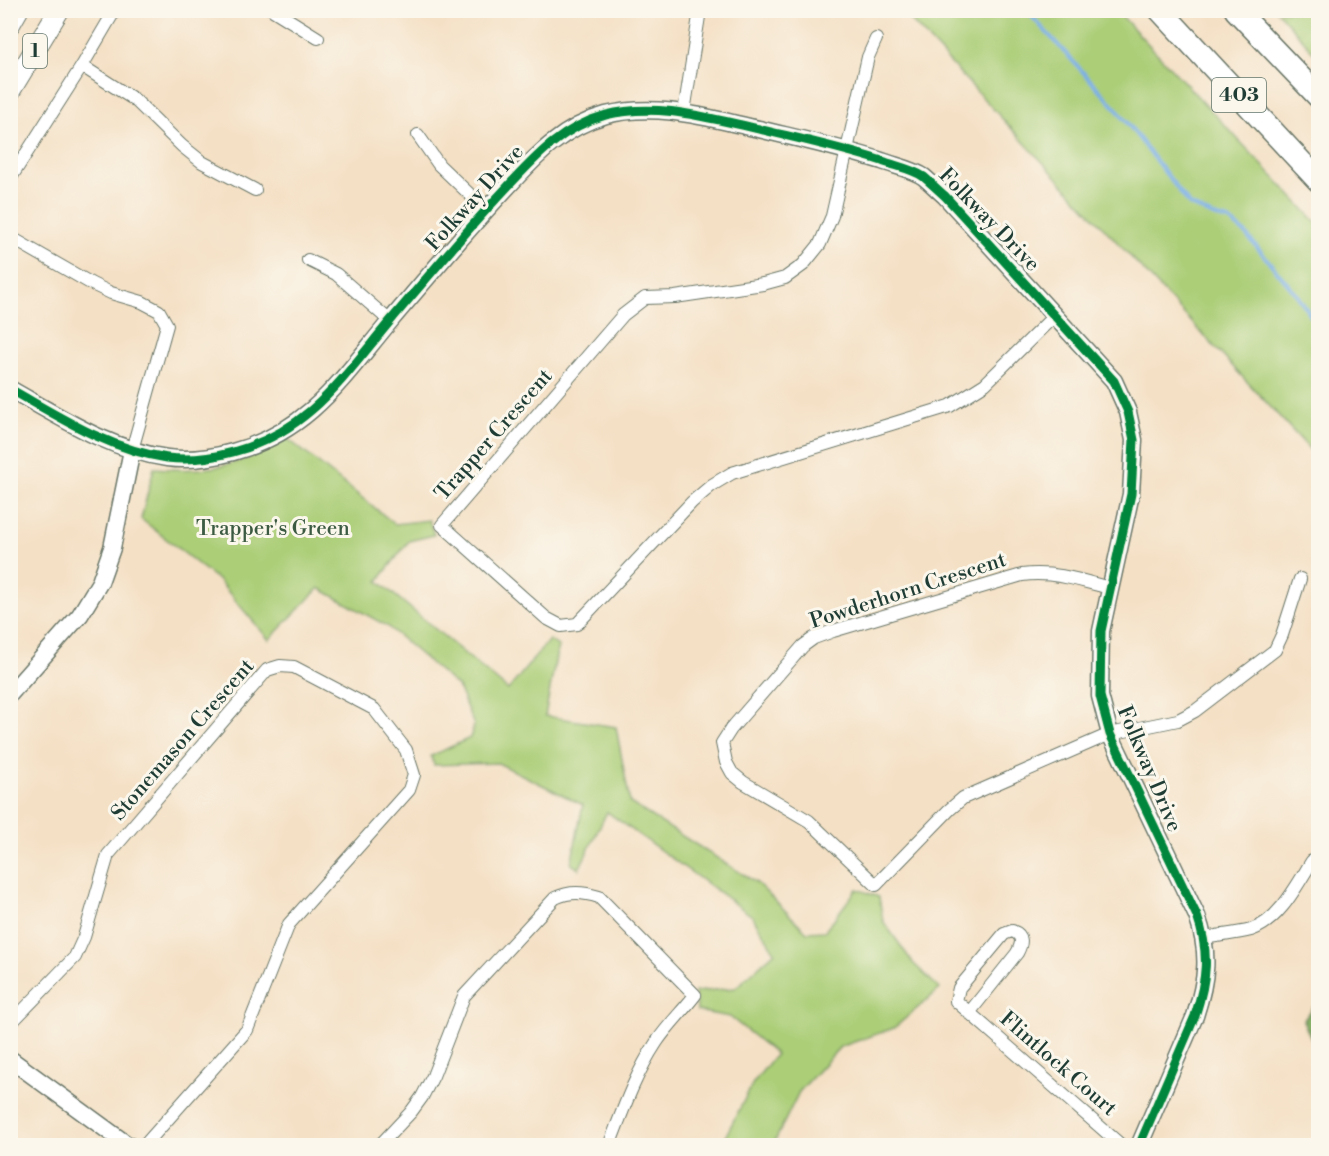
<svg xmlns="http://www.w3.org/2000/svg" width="1329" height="1156" font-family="'Libre Bodoni',serif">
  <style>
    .green { fill: #abce77; stroke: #658656; stroke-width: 1.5 }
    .forest { fill: #88b168; stroke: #54774e; stroke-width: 1.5 }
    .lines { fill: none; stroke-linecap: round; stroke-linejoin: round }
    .stream { stroke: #7aafe8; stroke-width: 4 }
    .street-casing { stroke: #6a7667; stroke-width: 14 }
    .secondary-casing { stroke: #6a7667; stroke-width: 19 }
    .primary-casing { stroke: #6a7667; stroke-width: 22 }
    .highway-casing { stroke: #6a7667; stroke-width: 25 }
    .street { stroke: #fff; stroke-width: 12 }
    .secondary { stroke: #fff; stroke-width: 16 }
    .primary { stroke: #fff; stroke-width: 20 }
    .highway { stroke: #fff; stroke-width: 22 }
    .cycleway-casing { stroke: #fbf7ec; stroke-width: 13 }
    .cycleway { stroke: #00873e; stroke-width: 9 }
    .labels { text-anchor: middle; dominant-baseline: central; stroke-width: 6; stroke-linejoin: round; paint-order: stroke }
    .shield { fill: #fbf7ec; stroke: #61756b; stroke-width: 1.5 }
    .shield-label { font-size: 20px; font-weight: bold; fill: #1f3d34 }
    .street-label { font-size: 21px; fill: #1f3d34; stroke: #fbf7ec }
    .park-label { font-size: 21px; fill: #3b5a41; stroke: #fbf7ec }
  </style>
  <rect width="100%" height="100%" fill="#fbf7ec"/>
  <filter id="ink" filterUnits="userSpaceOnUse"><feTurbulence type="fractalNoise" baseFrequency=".0167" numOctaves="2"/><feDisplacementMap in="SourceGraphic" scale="12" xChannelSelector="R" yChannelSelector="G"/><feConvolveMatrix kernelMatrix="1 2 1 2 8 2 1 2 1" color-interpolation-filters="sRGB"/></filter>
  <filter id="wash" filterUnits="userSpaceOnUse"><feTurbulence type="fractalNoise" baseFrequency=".008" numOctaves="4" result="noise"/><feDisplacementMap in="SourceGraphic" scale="24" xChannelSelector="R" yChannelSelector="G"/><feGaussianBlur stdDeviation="1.35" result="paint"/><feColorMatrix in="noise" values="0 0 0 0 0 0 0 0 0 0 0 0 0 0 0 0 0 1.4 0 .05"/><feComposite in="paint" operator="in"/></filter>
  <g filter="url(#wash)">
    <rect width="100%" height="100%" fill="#f4e0c5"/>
    <path class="green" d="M902 11H1117L1318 224V458Z
      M1277 11H1318V57Z
      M288 439 395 524 429 520 434 535 409 541 378 581 508 690 549 640 558 646 545 716 616 727 630 803 757 883 807 932 825 931 857 889 879 897 883 921 913 963 940 989 894 1028 840 1047 799 1092 773 1145H721L753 1083 776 1054 730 1017 697 1011 695 992 735 988 775 952 752 916 607 812 579 869 571 864 583 805 498 763 434 765 431 756 470 738 474 725 458 687 387 626 319 588 269 640 218 580 141 519 154 468C209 473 240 466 288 439Z"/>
    <path class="forest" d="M1318 1001V1052L1303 1021Z"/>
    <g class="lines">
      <path class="stream" d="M1026 10 1115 107 1190 205 1213 216 1229 220 1245 233 1297 295 1318 326"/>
    </g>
  </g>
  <g filter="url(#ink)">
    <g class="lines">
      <defs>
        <path id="street" d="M273 10 318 38
          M876 39 868 57 832 216 820 244 803 265 785 278 763 284 675 297 645 298 623 315 442 525 546 618 561 626 577 624 692 502 712 485 732 473 950 406 985 384 1054 316
          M82 66 135 100 182 146 202 162 255 190
          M684 112 700 10
          M418 135 439 165 486 210
          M10 179 82 66 115 10
          M10 237 92 284 111 293 142 302 159 311 167 325 132 450
          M308 260 336 274 390 321
          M1109 588C1080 580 1053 571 1022 575L833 631 814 638 803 646 731 729 722 743 726 762 732 773 743 782 809 821 876 885 949 810 963 798 1110 734 1178 720 1195 711 1275 650 1282 635 1300 579
          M1205 938C1220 935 1236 934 1251 930 1279 921 1297 885 1312 861
          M969 1013 1017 953C1022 944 1024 935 1012 931L1004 934 959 988 956 1001 1122 1146
          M10 1024 75 957 84 937 108 855 267 670 280 666 294 667 374 709 406 750 414 775 409 790 289 924 247 1030 144 1146
          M379 1146 411 1112 422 1097 433 1076 464 996 555 898C570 891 583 892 599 897L695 995C683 1011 667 1026 656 1043 635 1075 623 1110 609 1146"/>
        <path id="secondary" d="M10 389C60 417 110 450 167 458 190 461 211 458 233 452 310 431 343 377 391 320 426 279 461 237 497 198 529 164 558 128 606 115 657 102 708 118 759 129 800 139 842 148 882 161 895 166 913 169 924 177 931 183 938 190 945 196L1114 381 1128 412 1134 440 1131 494 1101 631 1100 696 1110 734 1197 916C1210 953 1207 979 1195 1016L1139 1146
          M10 694 80 615 100 582 112 548 132 450
          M10 1059 129 1146"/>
        <path id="primary" d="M10 24 18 10
          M10 91 59 10"/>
        <path id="highway" d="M1160 10 1318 180
          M1236 10 1318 96"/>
      </defs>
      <use href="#street" class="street-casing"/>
      <use href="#secondary" class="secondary-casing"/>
      <use href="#primary" class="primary-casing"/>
      <use href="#highway" class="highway-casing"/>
      <use href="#street" class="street"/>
      <use href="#secondary" class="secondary"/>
      <use href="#primary" class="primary"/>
      <use href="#highway" class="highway"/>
      <defs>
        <path id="cycleway" d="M10 389C60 417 110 450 167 458 190 461 211 458 233 452 310 431 343 377 391 320 426 279 461 237 497 198 529 164 558 128 606 115 657 102 708 118 759 129 800 139 842 148 882 161 895 166 913 169 924 177 931 183 938 190 945 196L1114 381 1128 412 1134 440 1131 494 1101 631 1100 696 1110 734 1197 916C1210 953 1207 979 1195 1016L1139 1146"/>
      </defs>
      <use href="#cycleway" class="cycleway-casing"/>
      <use href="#cycleway" class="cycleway"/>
    </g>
  </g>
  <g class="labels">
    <g class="shield">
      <rect x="23" y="34" width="24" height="34" rx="4.5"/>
      <rect x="1212" y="78" width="54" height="34" rx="4.5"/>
    </g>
    <g class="shield-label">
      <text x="35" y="51">1</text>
      <text x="1239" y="95">403</text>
    </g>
    <g class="street-label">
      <text transform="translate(475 198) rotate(-48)">Folkway Drive</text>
      <text transform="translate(989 220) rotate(46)">Folkway Drive</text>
      <text transform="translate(494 435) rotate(-49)">Trapper Crescent</text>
      <text transform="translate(908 591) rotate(-18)">Powderhorn Crescent</text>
      <text transform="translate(183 740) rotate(-49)">Stonemason Crescent</text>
      <text transform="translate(1149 769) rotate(67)">Folkway Drive</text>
      <text transform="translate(1058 1064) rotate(41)">Flintlock Court</text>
    </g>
    <g class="park-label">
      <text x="273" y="529">Trapper's Green</text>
    </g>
  </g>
  <rect width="1329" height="1156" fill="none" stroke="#fbf7ec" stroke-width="36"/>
</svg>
